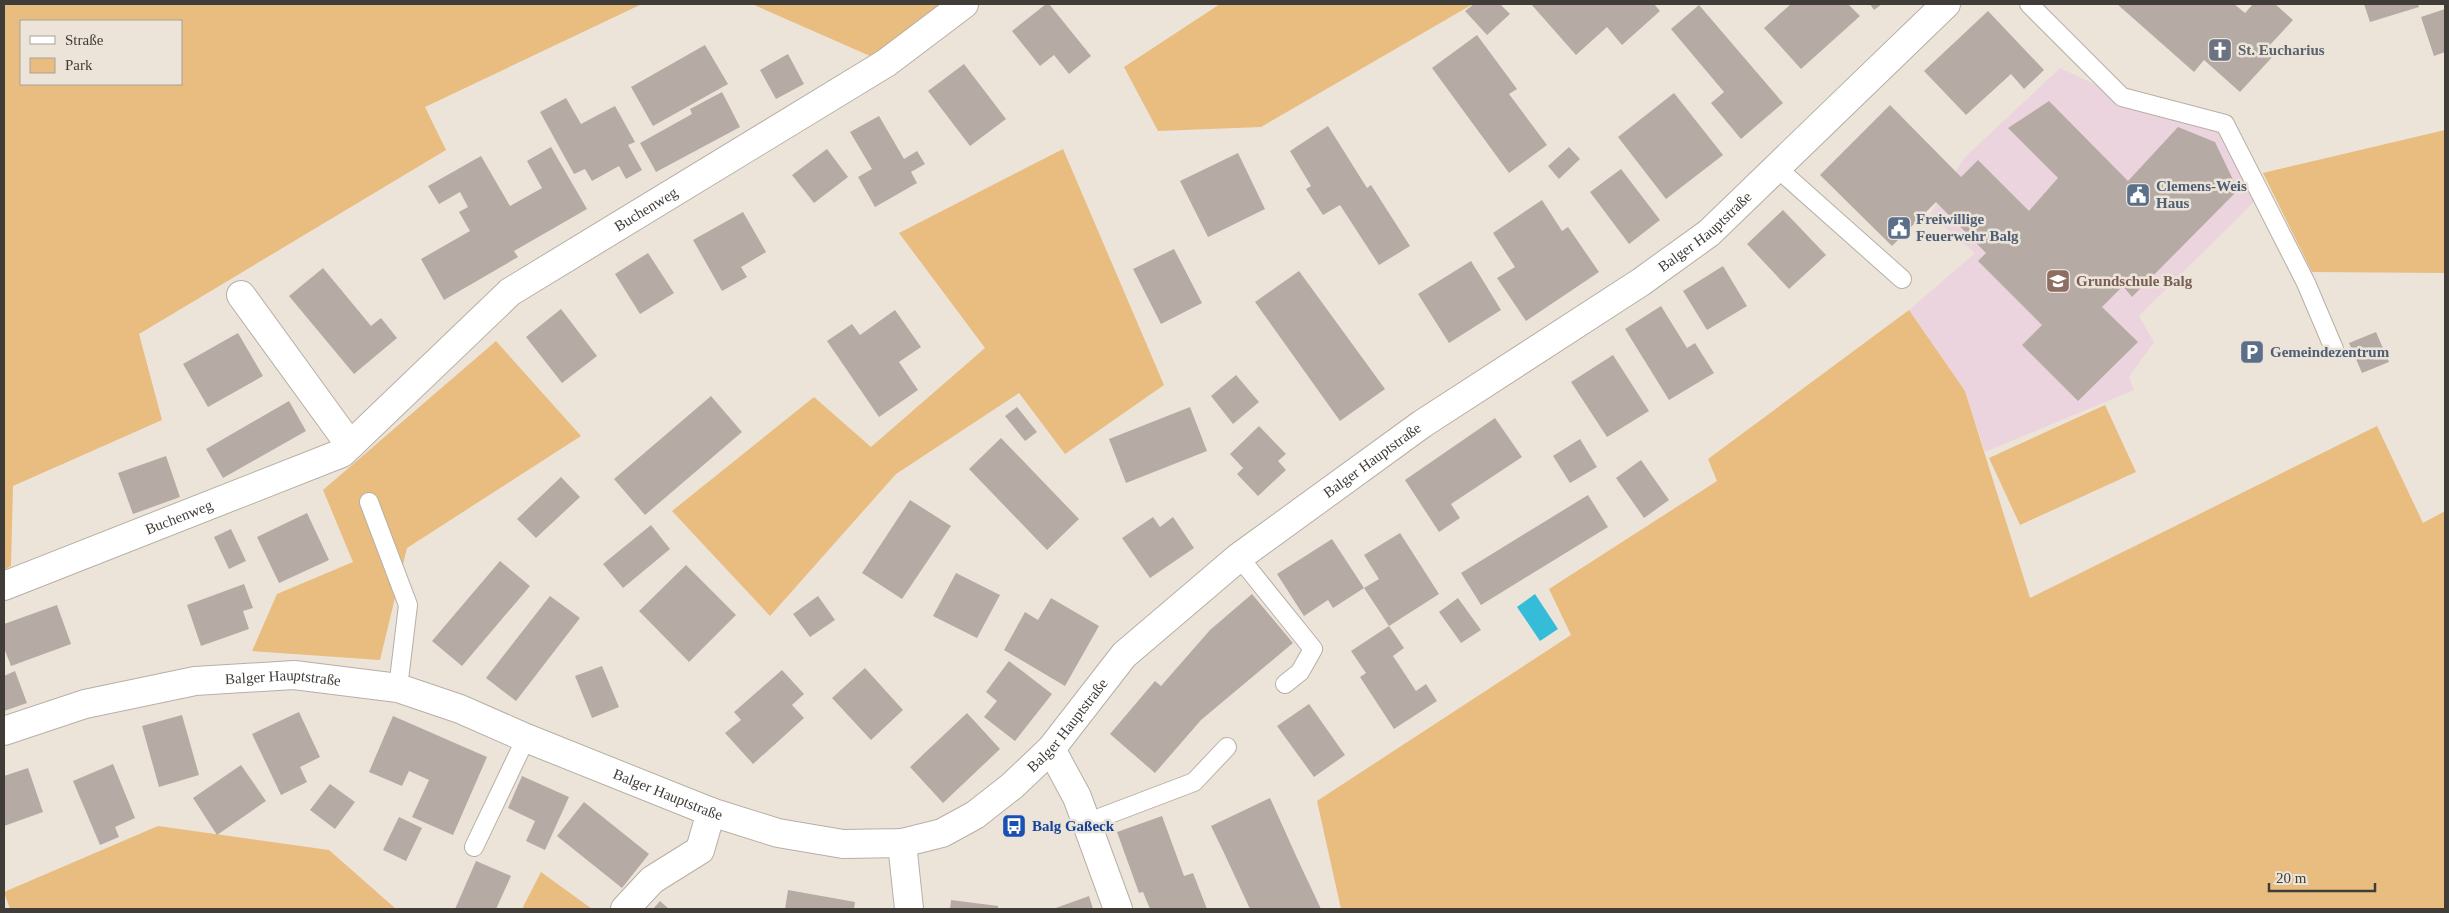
<svg xmlns="http://www.w3.org/2000/svg" width="2449" height="913" font-family="Georgia,serif">
  <style>
    .education { fill: #ecd4de }
    .green { fill: #e9bc80; fill-rule: evenodd }
    .water { fill: #34bcd9 }
    .building { fill: #b6aaa4 }
    .lines { fill: none; stroke-linecap: round; stroke-linejoin: round }
    .lane-casing { stroke: #b7afa5; stroke-width: 20 }
    .street-casing { stroke: #b7afa5; stroke-width: 30 }
    .secondary-casing { stroke: #b7afa5; stroke-width: 30 }
    .lane { stroke: #fff; stroke-width: 18 }
    .street { stroke: #fff; stroke-width: 28 }
    .secondary { stroke: #fff; stroke-width: 28 }
    .labels { text-anchor: middle; dominant-baseline: central; stroke-width: 5; stroke-linejoin: round; paint-order: stroke }
    .worship-label { font-size: 15px; font-weight: bold; fill: #5b616d; stroke: #ece4d9; text-anchor: start }
    .service-label { font-size: 15px; font-weight: bold; fill: #4e5e75; stroke: #ece4d9; text-anchor: start }
    .street-label { font-size: 15px; fill: #403c38; stroke: #ece4d9 }
    .education-label { font-size: 15px; font-weight: bold; fill: #785e54; stroke: #ece4d9; text-anchor: start }
    .transit-label { font-size: 15px; font-weight: bold; fill: #164399; stroke: #ece4d9; text-anchor: start }
  </style>
  <rect width="100%" height="100%" fill="#ece4d9"/>
  <path class="education" d="M2060 68 2122 97 2225 124 2261 195 2139 316 2154 342 2129 377 2134 390 1985 452 1965 391 1909 310 1975 253 1930 215 1964 158Z"/>
  <path class="green" d="M4 4H642L425 107 446 150 139 334 162 420 13 486 11 566 4 570ZM21 21H181V84H21Z
    M752 4H964L886 63Z
    M1220 4H1473L1261 127 1158 131 1124 67Z
    M2445 130V273L2312 272 2263 173Z
    M1063 149 1164 385 1065 454 1019 393 896 474 770 616 672 511 814 397 871 447 985 348 899 233Z
    M1909 310 1965 391 2030 598 2377 426 2423 523 2445 511V909H1341L1317 801 1571 635 1549 589 1717 481 1708 459Z
    M496 341 581 436 407 548 380 660 252 651 277 594 353 562 323 490Z
    M2105 405 2136 472 2020 525 1989 458Z
    M158 826 329 850 396 909H10L4 892Z
    M541 872 592 909H522Z"/>
  <path class="water" d="M1535 594 1558 629 1540 641 1517 607Z"/>
  <path class="building" d="M1046 4H1049L1091 56 1069 74 1054 55 1040 66 1012 31Z
    M1474 4H1500L1510 14 1487 35 1465 11Z
    M1531 4H1654L1660 11 1622 45 1607 27 1576 55Z
    M1791 4H1848L1860 16 1801 69 1764 28Z
    M1870 4H1882L1874 10Z
    M2117 4H2234L2245 13 2253 4H2275L2293 20 2268 47 2275 54 2240 92 2204 60 2194 72Z
    M2364 4H2418L2419 7 2370 22Z
    M1699 5 1783 103 1741 139 1711 103 1724 92 1671 29Z
    M2445 9V52L2434 56 2421 17Z
    M1988 11 2044 70 2024 89 2011 74 1966 115 1924 71Z
    M1477 35 1517 89 1509 94 1547 145 1509 173 1432 68Z
    M705 45 728 84 653 126 631 87Z
    M788 54 804 84 776 99 760 70Z
    M964 64 1006 119 970 146 928 91Z
    M722 92 740 127 656 172 640 143 692 114 690 109Z
    M1674 93 1723 155 1666 199 1618 137Z
    M566 98 581 124 615 106 635 142 628 145 642 170 626 179 619 166 592 181 585 169 574 174 540 112Z
    M2049 101 2128 181 2178 127 2215 142 2238 190 2132 297 2123 286 2102 307 2138 342 2078 401 2022 345 2042 325 1978 261 1986 253 1936 202 1892 246 1820 175 1890 105 1961 177 1978 160 2029 211 2058 178 2008 128Z
    M879 116 904 159 917 151 925 164 911 172 917 183 875 207 858 177 872 169 850 132Z
    M1328 126 1367 188 1371 185 1410 246 1379 265 1340 205 1323 215 1306 189 1311 186 1290 151Z
    M551 147 587 209 514 251 518 257 444 300 421 259 470 231 459 212 468 207 460 192 439 204 428 186 481 156 510 206 542 188 527 161Z
    M1569 147 1580 159 1559 179 1548 166Z
    M827 149 848 177 814 203 792 175Z
    M1238 153 1265 209 1208 237 1180 181Z
    M1621 169 1660 220 1629 244 1590 192Z
    M1542 200 1562 231 1568 227 1599 272 1526 321 1497 278 1515 267 1493 233Z
    M1783 210 1826 255 1789 289 1747 244Z
    M743 212 766 252 741 267 747 277 722 291 693 240Z
    M1174 249 1202 303 1161 324 1133 269Z
    M648 253 674 293 640 314 615 274Z
    M1471 261 1501 310 1449 343 1418 294Z
    M1723 266 1747 306 1707 330 1683 291Z
    M323 268 371 326 381 318 397 338 354 374 289 296Z
    M1299 271 1385 389 1340 421 1255 302Z
    M1661 306 1687 348 1695 343 1714 373 1669 400 1625 329Z
    M561 309 597 356 562 383 526 337Z
    M895 310 921 347 899 362 918 390 879 417 827 341 852 324 860 335Z
    M2376 332 2389 362 2362 373 2349 343Z
    M238 333 263 376 208 407 183 364Z
    M1613 355 1649 411 1607 437 1571 382Z
    M1236 375 1259 402 1233 424 1211 396Z
    M711 396 742 432 645 515 614 479Z
    M289 401 306 431 223 478 206 449Z
    M1017 407 1037 432 1025 441 1005 416Z
    M1190 407 1207 451 1126 483 1109 439Z
    M1495 418 1522 457 1451 504 1460 518 1439 532 1405 480Z
    M1259 426 1286 454 1278 461 1286 470 1258 496 1237 474 1243 468 1230 454Z
    M1001 438 1079 519 1047 550 969 469Z
    M1580 439 1597 467 1570 483 1553 456Z
    M166 456 180 497 133 514 118 473Z
    M1641 460 1669 500 1644 518 1616 478Z
    M561 477 580 497 536 538 517 519Z
    M1588 495 1608 527 1481 605 1461 573Z
    M910 500 951 526 902 599 862 573Z
    M307 513 329 560 279 583 257 537Z
    M1153 517 1160 527 1173 517 1194 548 1150 578 1122 538Z
    M651 525 670 549 623 588 603 564Z
    M231 529 246 561 229 569 214 537Z
    M1400 533 1439 594 1389 626 1364 588 1379 579 1364 555Z
    M1332 539 1364 588 1333 608 1328 600 1304 616 1277 574Z
    M500 561 530 586 462 666 432 641Z
    M686 565 736 615 689 662 639 611Z
    M956 573 1000 595 977 638 933 616Z
    M244 584 253 608 243 611 249 629 201 646 187 605Z
    M1252 594 1293 643 1201 720 1155 773 1110 734 1155 681 1161 686 1210 630Z
    M550 596 580 618 516 701 486 678Z
    M818 596 835 620 810 637 793 614Z
    M1051 598 1099 626 1065 686 1004 650 1025 612 1038 620Z
    M1458 598 1481 630 1461 643 1439 612Z
    M57 605 71 644 11 666 4 648V624Z
    M1389 626 1404 648 1393 656 1416 691 1426 684 1437 701 1394 729 1360 677 1366 673 1351 651Z
    M1009 661 1052 694 1015 741 984 717 997 701 986 692Z
    M602 666 619 707 592 718 575 676Z
    M865 668 903 710 871 740 832 698Z
    M782 670 804 694 792 705 804 718 753 764 725 733 741 720 734 712Z
    M15 671 27 703 4 711V676Z
    M1309 704 1345 755 1314 777 1277 726Z
    M299 712 320 757 300 767 307 782 281 795 252 734Z
    M967 713 1000 749 943 803 910 767Z
    M182 715 199 775 159 787 142 726Z
    M393 716 487 757 453 835 412 817 429 780 409 771 402 786 369 772Z
    M113 764 135 818 115 827 119 837 100 845 73 781Z
    M241 765 266 801 217 835 193 798Z
    M28 768 43 812 4 826V776Z
    M522 776 569 797 545 850 526 841 535 821 508 808Z
    M330 784 355 802 335 829 310 810Z
    M1270 798 1297 858 1321 909H1250L1225 855 1211 826Z
    M584 802 649 854 622 888 557 836Z
    M1162 816 1184 876 1193 873 1207 909H1150L1143 892 1139 893 1117 832Z
    M399 817 422 828 406 861 383 850Z
    M476 861 511 876 496 909H455Z
    M788 890 855 902 854 909H785Z
    M1089 896 1093 909H1053Z
    M951 900 998 906V909H950Z
    M660 901 669 909H653Z"/>
  <g class="lines">
    <defs>
      <path id="lane" d="M2029 4 2122 97 2225 124 2306 283 2334 349
        M1776 167 1902 279
        M369 502 408 605 398 688
        M1239 557 1313 649 1300 672 1285 684
        M1086 823 1194 782 1227 747
        M474 847 526 738"/>
      <g id="street">
        <path d="M241 295 350 445"/>
        <path id="s1" d="M4 586 342 453 510 292 886 63 964 4"/>
        <path d="M1051 749 1077 797 1118 909"/>
        <path d="M902 843 909 909"/>
        <path d="M625 909 652 880 700 850 711 812"/>
      </g>
      <g id="secondary">
        <path id="s2" d="M4 731 85 704 195 681 294 675 398 688 460 709 526 738 711 812 778 833 843 844 902 843 942 833 975 815 1012 786 1051 749 1124 655 1239 557 1422 424 1641 282 1709 233 1946 4"/>
      </g>
    </defs>
    <use href="#lane" class="lane-casing"/>
    <use href="#street" class="street-casing"/>
    <use href="#secondary" class="secondary-casing"/>
    <use href="#lane" class="lane"/>
    <use href="#street" class="street"/>
    <use href="#secondary" class="secondary"/>
  </g>
  <defs>
    <symbol id="church-square" viewBox="-11 -11 22 22"><rect x="-9" y="-9" width="18" height="18" rx="4" fill="#6b7280" stroke="#ece4d9"/><path d="M-1.2-6h2.4v3.5h3.3v2.4h-3.3V6h-2.4V-.1h-3.3v-2.4h3.3Z" fill="#fff"/></symbol>
    <symbol id="civic-square" viewBox="-11 -11 22 22"><rect x="-9" y="-9" width="18" height="18" rx="4" fill="#5c6f8a" stroke="#ece4d9"/><path d="M-.6-6.5H3V-4.5H.6V-3L4-1V1h2V6H-6V1h2V-1L-.6-3ZM-1.2 2.5V6h2.4V2.5Z" fill="#fff"/></symbol>
    <symbol id="school-square" viewBox="-11 -11 22 22"><rect x="-9" y="-9" width="18" height="18" rx="4" fill="#8d6e63" stroke="#ece4d9"/><path d="M0-5L7-2L0 1L-7-2ZM-4 1L0 2.5L4 1V4Q0 6-4 4Z" fill="#fff"/></symbol>
    <symbol id="parking-square" viewBox="-11 -11 22 22"><rect x="-9" y="-9" width="18" height="18" rx="4" fill="#5c6f8a" stroke="#ece4d9"/><path d="M-3.5-5.5H1a3.5 3.5 0 0 1 0 7H-1V5.5H-3.5ZM-1-3.4V-.6H.8a1.4 1.4 0 0 0 0-2.8Z" fill="#fff"/></symbol>
    <symbol id="bus-square" viewBox="-11 -11 22 22"><rect x="-9" y="-9" width="18" height="18" rx="4" fill="#1a4fb4" stroke="#ece4d9"/><path d="M-5-6H5V4H4V6H2V4H-2V6H-4V4H-5ZM-3.5-4V0h7V-4ZM-3.5 1.2v1.5H-2V1.2ZM2 1.2v1.5H3.5V1.2Z" fill="#fff"/></symbol>
  </defs>
  <g fill-rule="evenodd">
    <use href="#church-square" x="2206" y="36" width="28" height="28"/>
    <use href="#civic-square" x="2124" y="181" width="28" height="28"/>
    <use href="#civic-square" x="1885" y="214" width="28" height="28"/>
    <use href="#school-square" x="2044" y="267" width="28" height="28"/>
    <use href="#parking-square" x="2238" y="338" width="28" height="28"/>
    <use href="#bus-square" x="1000" y="812" width="28" height="28"/>
  </g>
  <g class="labels">
    <g class="worship-label">
      <text x="2238" y="50">St. Eucharius</text>
    </g>
    <g class="service-label">
      <text x="2156" y="186">Clemens-Weis<tspan x="2156" dy="17">Haus</tspan></text>
      <text x="1916" y="219">Freiwillige<tspan x="1916" dy="17">Feuerwehr Balg</tspan></text>
      <text x="2270" y="352">Gemeindezentrum</text>
    </g>
    <g class="street-label">
      <text stroke="none"><textPath href="#s1" startOffset="755">Buchenweg</textPath></text>
      <text stroke="none"><textPath href="#s2" startOffset="1952">Balger Hauptstraße</textPath></text>
      <text stroke="none"><textPath href="#s2" startOffset="1548">Balger Hauptstraße</textPath></text>
      <text stroke="none"><textPath href="#s1" startOffset="188">Buchenweg</textPath></text>
      <text stroke="none"><textPath href="#s2" startOffset="286">Balger Hauptstraße</textPath></text>
      <text stroke="none"><textPath href="#s2" startOffset="1142">Balger Hauptstraße</textPath></text>
      <text stroke="none"><textPath href="#s2" startOffset="692">Balger Hauptstraße</textPath></text>
    </g>
    <g class="education-label">
      <text x="2076" y="281">Grundschule Balg</text>
    </g>
    <g class="transit-label">
      <text x="1032" y="826">Balg Gaßeck</text>
    </g>
  </g>
  <rect width="2449" height="913" fill="none" stroke="#403c38" stroke-width="10"/>
  <rect x="20" y="20" width="162" height="65" fill="#ece4d9" stroke="#a7a199"/>
  <rect x="30" y="36" width="25" height="8" fill="#ffffff" stroke="#a7a199"/>
  <text x="65" y="45" font-size="15" fill="#403c38">Straße</text>
  <rect x="30" y="58" width="25" height="15" fill="#e9bc80" stroke="#a7a199"/>
  <text x="65" y="70" font-size="15" fill="#403c38">Park</text>
  <path d="M2269 883v8h106v-8" fill="none" stroke="#403c38" stroke-width="2.5"/>
  <text x="2276" y="883" font-size="15" fill="#403c38" stroke="#ece4d9" stroke-width="4" paint-order="stroke">20 m</text>
</svg>
